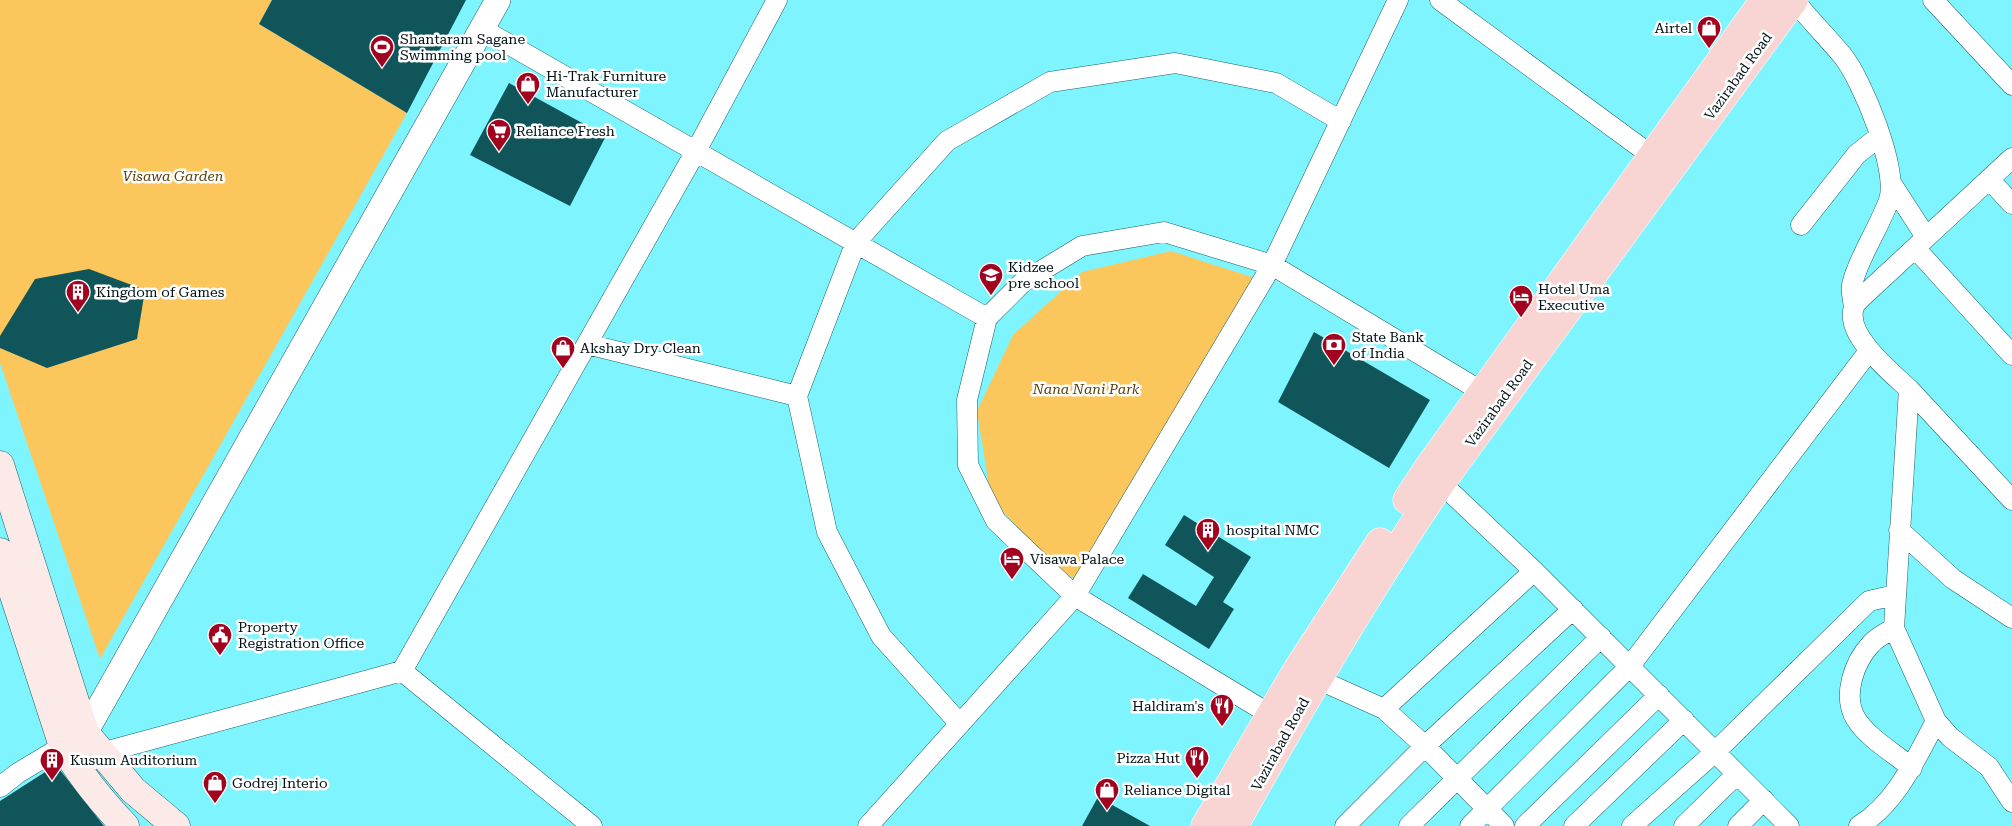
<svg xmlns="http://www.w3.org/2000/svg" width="2012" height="826" font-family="'Roboto Serif',serif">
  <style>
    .green { fill: #fbc75c }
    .building { fill: #10555a }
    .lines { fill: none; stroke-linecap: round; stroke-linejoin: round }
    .minor-casing { stroke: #206166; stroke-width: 21 }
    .tertiary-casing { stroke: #206166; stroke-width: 26 }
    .secondary-casing { stroke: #206166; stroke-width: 29 }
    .primary-casing { stroke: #fff; stroke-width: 29 }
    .minor { stroke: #fff; stroke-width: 20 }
    .tertiary { stroke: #fff; stroke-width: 25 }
    .secondary { stroke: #fceae9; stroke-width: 28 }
    .primary { stroke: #f8d5d3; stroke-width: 28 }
    .labels { text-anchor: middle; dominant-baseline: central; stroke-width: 5; stroke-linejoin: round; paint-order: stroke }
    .poi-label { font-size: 14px; fill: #001215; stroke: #fff; text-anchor: start }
    .street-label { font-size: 14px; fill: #001215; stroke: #fff }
    .park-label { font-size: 14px; font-style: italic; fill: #594109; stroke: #fff }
  </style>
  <rect width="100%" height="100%" fill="#7ef4fe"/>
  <path class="green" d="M0 0H272L259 24 407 113 100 659 0 363Z
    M1171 251 1255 278 1077 582 1034 546 991 498 977 411 1013 335 1082 272Z"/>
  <path class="building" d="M272 0H466L407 113 259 24Z
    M509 83 606 136 570 206 470 155Z
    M89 269 145 290 137 339 47 368 0 348V336L35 279Z
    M1314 332 1430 400 1389 468 1278 402Z
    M1184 515 1251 557 1223 602 1234 609 1209 649 1128 598 1143 574 1196 606 1214 577 1165 545Z
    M56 765 104 826H0V801Z
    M1098 797 1150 826H1082Z"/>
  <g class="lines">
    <defs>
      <path id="minor" d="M1440 0 1652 156
        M1794 0C1809 19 1826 36 1842 55 1862 79 1899 170 1889 200 1879 228 1861 253 1853 281 1850 288 1853 299 1854 307
        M1933 0 2012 85
        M482 29 987 318
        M1989 179 2012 204
        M1891 183 1926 237
        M1801 225 1857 154 1880 136
        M1915 248 2012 355
        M587 344 797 396
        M1909 389 2012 500
        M1441 483 1534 571 1789 826
        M1899 530 1953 579 2012 618
        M1894 628C1886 633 1877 637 1871 644 1854 662 1842 696 1856 719 1868 738 1894 753 1912 768
        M402 671 696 151 777 0
        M1306 674 1384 709 1425 746 1504 826
        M1384 709 1534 571
        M1271 715 1075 596 996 521 968 465 967 400 987 318 1023 282 1082 246 1164 232 1272 265 1494 399
        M1936 721 1950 737 1989 767 2012 802
        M960 724 881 636 827 532 797 396 856 242 947 141 1050 82 1175 63 1276 83 1341 121
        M92 760 101 753 402 671 592 826
        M0 787 18 773 63 746
        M868 826 1075 596 1272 265 1398 0
        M1345 826 1425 746 1573 609
        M1409 826 1601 637
        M1470 826 1630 666 1869 351
        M1525 826 1659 695
        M1574 826 1684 720
        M1632 826 1715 752 1869 601 1895 595
        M1684 826 1737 774
        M1738 826 1764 800
        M1859 826C1897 802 1915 760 1936 721L1894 628 1909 389C1892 373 1844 335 1854 307 1855 304 1859 300 1861 298L2012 158"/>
      <path id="tertiary" d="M71 741 85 733 498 0"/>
      <path id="secondary" d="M0 465 85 733 133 790 176 826
        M0 552 63 746C81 776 101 801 125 826"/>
      <path id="primary" d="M1407 500 1428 468 1764 0
        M1205 826 1297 670 1380 542
        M1234 826C1299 709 1366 594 1441 483L1794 0"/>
    </defs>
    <use href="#minor" class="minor-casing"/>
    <use href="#tertiary" class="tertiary-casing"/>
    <use href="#secondary" class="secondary-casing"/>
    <use href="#primary" class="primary-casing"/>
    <use href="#minor" class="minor"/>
    <use href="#tertiary" class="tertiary"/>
    <use href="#secondary" class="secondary"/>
    <use href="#primary" class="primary"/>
  </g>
  <defs>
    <symbol id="shop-pin" viewBox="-11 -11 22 30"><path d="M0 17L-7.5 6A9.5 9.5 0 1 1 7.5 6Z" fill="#a20420" stroke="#fff"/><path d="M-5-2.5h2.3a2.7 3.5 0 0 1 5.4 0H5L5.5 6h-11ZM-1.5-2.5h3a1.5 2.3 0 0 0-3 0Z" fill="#fff"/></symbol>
    <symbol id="stadium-pin" viewBox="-11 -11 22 30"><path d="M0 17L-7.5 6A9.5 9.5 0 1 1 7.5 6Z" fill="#a20420" stroke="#fff"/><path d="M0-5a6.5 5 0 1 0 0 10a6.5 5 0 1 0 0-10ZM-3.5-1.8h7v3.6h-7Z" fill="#fff"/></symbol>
    <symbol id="supermarket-pin" viewBox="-11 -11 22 30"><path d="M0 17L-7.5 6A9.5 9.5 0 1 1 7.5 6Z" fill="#a20420" stroke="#fff"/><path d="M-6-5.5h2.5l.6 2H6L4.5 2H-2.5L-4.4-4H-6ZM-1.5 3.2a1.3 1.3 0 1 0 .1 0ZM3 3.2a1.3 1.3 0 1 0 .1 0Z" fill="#fff"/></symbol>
    <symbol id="school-pin" viewBox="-11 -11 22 30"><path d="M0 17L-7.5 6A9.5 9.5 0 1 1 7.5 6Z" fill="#a20420" stroke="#fff"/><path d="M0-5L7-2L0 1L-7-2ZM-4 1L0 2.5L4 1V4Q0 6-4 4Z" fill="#fff"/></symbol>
    <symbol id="building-pin" viewBox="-11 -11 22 30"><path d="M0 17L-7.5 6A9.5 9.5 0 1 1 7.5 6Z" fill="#a20420" stroke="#fff"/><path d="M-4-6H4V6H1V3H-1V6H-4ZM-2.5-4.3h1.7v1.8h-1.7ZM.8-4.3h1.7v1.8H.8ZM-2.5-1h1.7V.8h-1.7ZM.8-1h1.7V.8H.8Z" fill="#fff"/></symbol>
    <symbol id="hotel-pin" viewBox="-11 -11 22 30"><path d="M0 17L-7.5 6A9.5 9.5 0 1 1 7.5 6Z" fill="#a20420" stroke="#fff"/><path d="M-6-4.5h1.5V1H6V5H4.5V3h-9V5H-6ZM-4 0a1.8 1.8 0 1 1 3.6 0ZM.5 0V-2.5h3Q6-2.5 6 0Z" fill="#fff"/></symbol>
    <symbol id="bank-pin" viewBox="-11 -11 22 30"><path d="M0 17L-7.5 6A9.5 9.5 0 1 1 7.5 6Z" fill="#a20420" stroke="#fff"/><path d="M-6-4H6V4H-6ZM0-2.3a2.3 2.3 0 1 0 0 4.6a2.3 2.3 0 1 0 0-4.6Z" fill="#fff"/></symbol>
    <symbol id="civic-pin" viewBox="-11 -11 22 30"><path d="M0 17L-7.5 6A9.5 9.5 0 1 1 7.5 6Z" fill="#a20420" stroke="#fff"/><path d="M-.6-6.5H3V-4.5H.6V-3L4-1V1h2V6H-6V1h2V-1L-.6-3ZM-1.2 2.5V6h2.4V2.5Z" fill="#fff"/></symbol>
    <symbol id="restaurant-pin" viewBox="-11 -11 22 30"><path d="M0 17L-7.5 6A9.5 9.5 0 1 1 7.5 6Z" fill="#a20420" stroke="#fff"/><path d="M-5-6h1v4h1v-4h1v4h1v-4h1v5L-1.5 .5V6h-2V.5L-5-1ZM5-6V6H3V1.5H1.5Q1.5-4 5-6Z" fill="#fff"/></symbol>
  </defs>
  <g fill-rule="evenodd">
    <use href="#shop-pin" x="1695" y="14" width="28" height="38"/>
    <use href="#stadium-pin" x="368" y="33" width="28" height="38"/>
    <use href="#shop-pin" x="514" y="70" width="28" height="38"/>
    <use href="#supermarket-pin" x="485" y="117" width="28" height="38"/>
    <use href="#school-pin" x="977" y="261" width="28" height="38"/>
    <use href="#building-pin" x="64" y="278" width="28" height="38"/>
    <use href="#hotel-pin" x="1507" y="283" width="28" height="38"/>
    <use href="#bank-pin" x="1320" y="331" width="28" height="38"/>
    <use href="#shop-pin" x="549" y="334" width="28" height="38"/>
    <use href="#building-pin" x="1194" y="516" width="28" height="38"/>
    <use href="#hotel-pin" x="998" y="545" width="28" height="38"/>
    <use href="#civic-pin" x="206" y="621" width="28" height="38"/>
    <use href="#restaurant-pin" x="1208" y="692" width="28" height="38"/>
    <use href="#restaurant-pin" x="1183" y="744" width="28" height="38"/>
    <use href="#building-pin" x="38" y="746" width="28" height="38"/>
    <use href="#shop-pin" x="201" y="769" width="28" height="38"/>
    <use href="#shop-pin" x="1093" y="776" width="28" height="38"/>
  </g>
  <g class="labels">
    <g class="poi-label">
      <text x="1692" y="28" text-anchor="end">Airtel</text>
      <text x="400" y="39">Shantaram Sagane<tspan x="400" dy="16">Swimming pool</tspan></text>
      <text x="546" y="76">Hi-Trak Furniture<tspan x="546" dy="16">Manufacturer</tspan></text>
      <text x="516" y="131">Reliance Fresh</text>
      <text x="1008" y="267">Kidzee<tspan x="1008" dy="16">pre school</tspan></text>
      <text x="1538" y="289">Hotel Uma<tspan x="1538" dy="16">Executive</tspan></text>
      <text x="96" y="292">Kingdom of Games</text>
      <text x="1352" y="337">State Bank<tspan x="1352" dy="16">of India</tspan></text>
      <text x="580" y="348">Akshay Dry Clean</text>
      <text x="1226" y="530">hospital NMC</text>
      <text x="1030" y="559">Visawa Palace</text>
      <text x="238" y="627">Property<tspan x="238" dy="16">Registration Office</tspan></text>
      <text x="1204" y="706" text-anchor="end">Haldiram's</text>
      <text x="1180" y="758" text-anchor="end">Pizza Hut</text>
      <text x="70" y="760">Kusum Auditorium</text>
      <text x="232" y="783">Godrej Interio</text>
      <text x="1124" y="790">Reliance Digital</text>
    </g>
    <g class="street-label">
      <text transform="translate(1738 76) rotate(-54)">Vazirabad Road</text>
      <text transform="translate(1499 403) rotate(-54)">Vazirabad Road</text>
      <text transform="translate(1280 744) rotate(-61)">Vazirabad Road</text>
    </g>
    <g class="park-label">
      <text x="173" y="176">Visawa Garden</text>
      <text x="1086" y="389">Nana Nani Park</text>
    </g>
  </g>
</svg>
